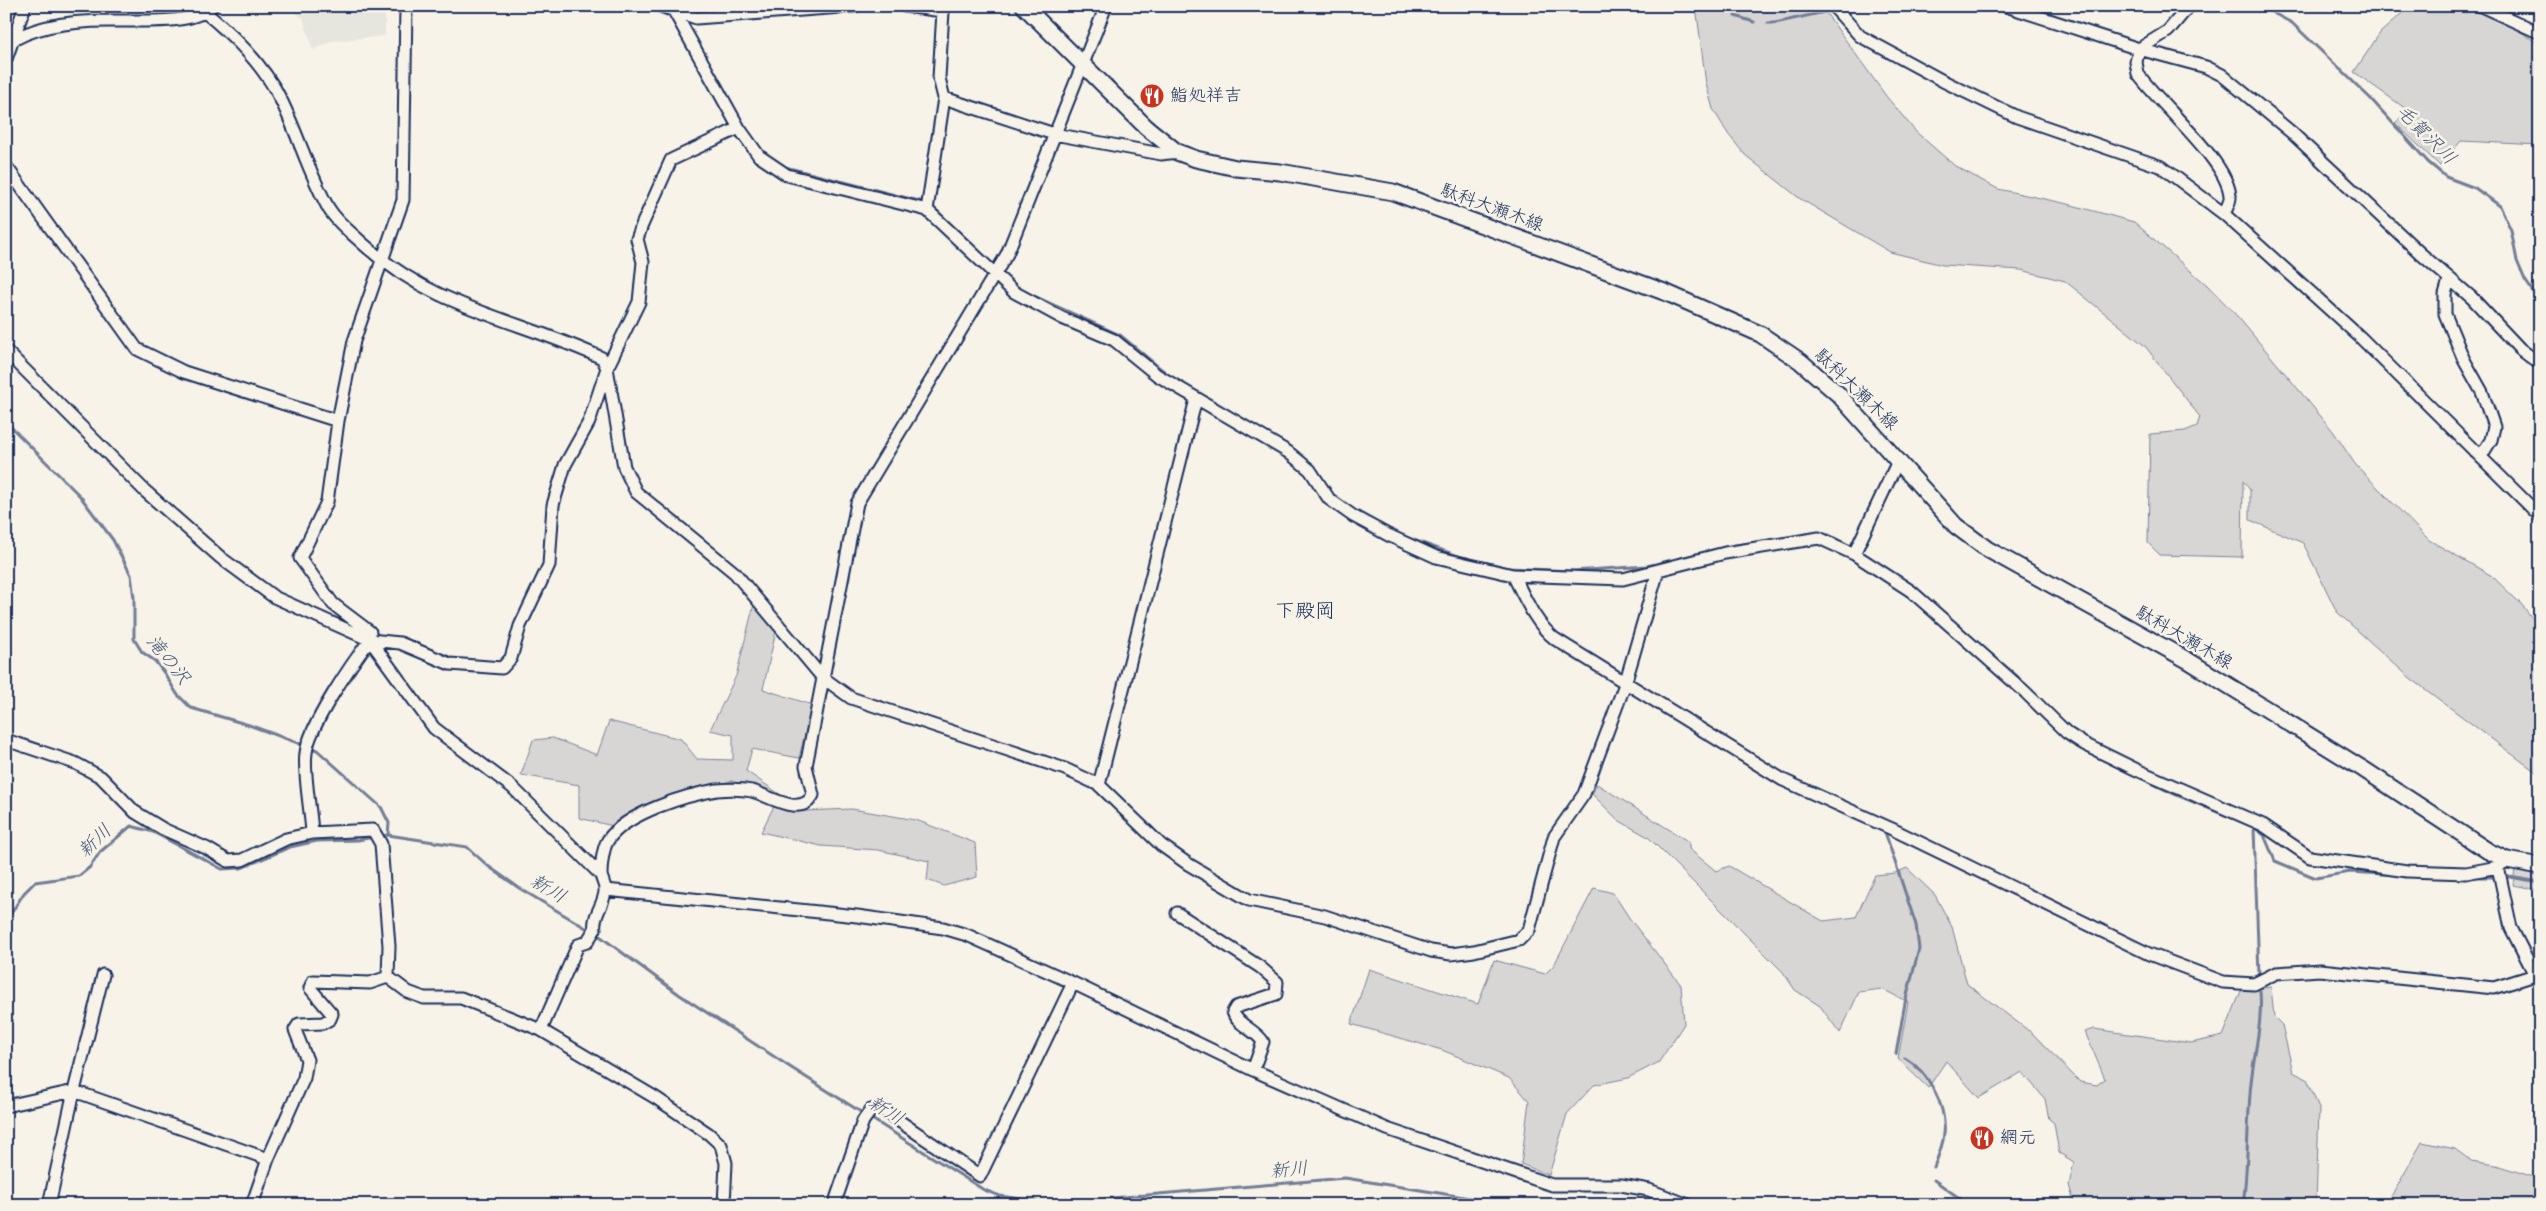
<svg xmlns="http://www.w3.org/2000/svg" width="2546" height="1211" font-family="Mynerve,'Klee One',sans-serif">
  <style>
    .built { fill: #e6e5de }
    .green { fill: #d7d6d4; stroke: #798299 }
    .lines { fill: none; stroke-linecap: round; stroke-linejoin: round }
    .stream { stroke: #727c95; stroke-width: 3 }
    .minor-casing { stroke: #1b2f5e; stroke-width: 15 }
    .major-casing { stroke: #1b2f5e; stroke-width: 19 }
    .minor { stroke: #f7f3e8; stroke-width: 11 }
    .major { stroke: #f7f3e8; stroke-width: 15 }
    .labels { text-anchor: middle; dominant-baseline: central; stroke-width: 5; stroke-linejoin: round; paint-order: stroke }
    .poi-label { font-size: 18px; fill: #1b2f5e; stroke: #f7f3e8; text-anchor: start }
    .street-label { font-size: 18px; fill: #1b2f5e; stroke: #f7f3e8 }
    .water-label { font-size: 19px; font-style: italic; fill: #465679; stroke: #f7f3e8 }
    .quarter-label { font-size: 20px; fill: #1b2f5e; stroke: #f7f3e8 }
  </style>
  <rect width="100%" height="100%" fill="#f7f3e8"/>
  <filter id="ink" filterUnits="userSpaceOnUse"><feTurbulence type="fractalNoise" baseFrequency=".02" numOctaves="2"/><feDisplacementMap in="SourceGraphic" scale="10" xChannelSelector="R" yChannelSelector="G"/><feConvolveMatrix kernelMatrix="1 2 1 2 8 2 1 2 1" color-interpolation-filters="sRGB"/></filter>
  <g filter="url(#ink)">
    <path class="built" d="M296 6H385V36L331 41 313 50 303 18 296 13Z"/>
    <path class="green" d="M1696 6H1821L1886 96 1916 132 1955 166 1998 189 2068 204 2134 222 2207 285 2238 317 2333 431 2355 464 2381 491 2429 540 2492 576 2522 605 2540 628V775L2409 677 2337 612 2303 543 2250 520V490L2243 481 2242 557 2160 555 2148 543 2150 434 2185 431 2197 426 2200 417 2145 346 2065 281 2021 270 1943 265 1890 252 1799 198 1745 155 1728 134 1713 109 1706 84Z
      M2410 6H2483L2540 45V145L2461 141 2440 166 2395 123 2409 111 2354 72 2380 33Z
      M754 604 776 631 763 689 812 705 799 758 752 749 746 771 804 811 852 809 916 820 975 843 977 877 944 886 927 880 929 861 878 850 821 846 761 832 774 806 732 781 667 797 613 826 579 818V785L521 775 533 740 553 738 597 755 609 721 681 739 697 759 733 760V735L710 730 736 676Z
      M1597 784 1689 842V849L1716 871 1729 866 1823 921 1856 917 1875 875 1895 873 1907 868 1935 895 1952 927 1967 984 2033 1034 2080 1082 2097 1085 2105 1079 2085 1032 2094 1029 2191 1043 2223 1036 2241 991 2271 987 2274 1017 2282 1025 2293 1072 2307 1079 2319 1108 2316 1205H2075L2069 1185 2074 1162 2059 1153 2054 1123 2049 1119 2045 1099 2022 1072 1979 1098 1946 1061 1928 1088 1898 1059 1908 1002 1882 989 1859 992 1840 1033 1820 1006 1795 990 1783 972 1648 837 1618 820 1592 794Z
      M2515 868 2540 872V890L2513 885Z
      M1594 888 1613 893 1630 919 1681 985 1684 1024 1659 1062 1628 1078 1594 1085 1567 1114 1549 1175 1521 1164 1529 1101 1509 1078 1442 1050 1351 1024 1369 969 1478 1004 1494 960 1545 974 1554 965Z
      M2422 1142 2455 1149 2471 1161 2496 1165 2540 1179V1205H2383L2394 1192Z
      M1141 1194 1152 1205H1085Z
      M990 1198 1039 1205H979Z"/>
    <g class="lines">
      <path class="stream" d="M643 6 667 15
        M2260 6 2292 23 2370 98 2428 162 2446 177 2475 188 2500 206 2511 230 2517 261 2525 280 2540 302
        M1844 7 1849 6
        M1735 16 1754 22
        M1768 23H1775L1829 11
        M785 167 923 202 934 208 980 252
        M1000 271 1021 290 1120 335 1167 374
        M1172 378 1283 443
        M6 422 80 496 113 540 131 575 134 598V639L142 652 155 661 165 674 177 694 191 708 249 725 317 750 381 807 389 823 388 835
        M1297 452 1312 466
        M1820 534 1829 535 1849 546
        M1408 538 1461 557 1509 568 1573 571 1647 566 1735 545 1814 534
        M1988 652 2018 677 2017 682
        M2065 738 2073 745 2172 793 2254 827 2264 835 2275 861 2316 878 2350 872 2429 877
        M2254 828 2259 976
        M1886 835 1916 925 1919 949 1905 1003 1896 1054
        M380 836 388 835 467 847 488 866 519 888 601 937 680 995 793 1069 984 1190 1000 1196 1062 1205
        M2473 877H2497
        M2509 877 2540 882
        M6 921 24 893 35 882 79 876 90 867 100 852 131 826 153 832 222 869 241 868 290 847 317 841 358 840 374 837
        M1905 1058C1929 1072 1947 1107 1944 1134 1943 1145 1938 1157 1934 1167
        M1934 1180 1969 1205
        M1067 1205 1112 1198 1345 1178 1514 1205
        M2243 1205C2248 1168 2247 1131 2250 1094 2252 1059 2263 1026 2260 991"/>
      <defs>
        <path id="minor" d="M661 6 696 18 855 6
          M904 6 943 11 939 78 944 98 927 210
          M1833 6 1860 36 1943 81 2017 117 2162 167 2224 214 2360 337 2540 516
          M2006 6 2139 49 2206 67 2222 75 2291 132 2421 254 2472 298 2520 349 2540 364
          M2189 6 2168 31 2139 49 2136 62 2138 74C2159 104 2228 161 2230 196 2231 201 2226 209 2224 214
          M2481 6 2540 33
          M674 11 739 128 759 156 787 175 927 210 1014 292 1062 318 1114 340 1157 375 1288 452 1310 470 1329 499 1353 516 1388 535 1436 557 1513 575 1623 579 1725 553 1819 538 1854 554 1911 591 2024 691 2067 733 2084 744 2137 770 2263 825 2310 857 2407 871 2466 873 2498 867 2507 860
          M206 13C234 36 266 68 282 102 299 137 310 176 329 209 337 222 350 232 361 242 435 310 516 318 602 358L607 368 624 467 636 492 735 573 822 677 851 698 1065 769 1099 785 1161 845 1188 864 1249 900 1325 916 1431 951 1451 954 1474 951 1519 940 1529 930 1554 837 1584 794 1625 684 1658 571
          M6 45C32 25 76 21 109 21 134 20 195 26 212 6
          M6 59 25 6
          M944 98 1054 134 1161 154 1177 152
          M6 166 137 349 184 372 338 421
          M2449 280 2445 294V314L2464 360 2482 392 2494 427 2491 440 2481 456
          M6 351 145 491 221 558 274 597 370 640 400 643 450 664 502 668 511 658 520 626 549 565 553 505 565 465 589 422 607 368 639 302 643 262 637 239 642 225 671 160 739 128
          M1854 554 1899 459
          M1513 575C1525 598 1535 623 1555 639L1783 780 1892 829 2149 954 2223 982 2254 984 2276 973 2320 970 2494 988 2535 975 2511 928 2498 867
          M370 640 434 728 512 787 601 875
          M6 740 75 763 101 777 135 812 163 829 206 848 228 861 242 860 286 839 312 833 373 830 381 844 389 946 388 977
          M1099 785 1196 399
          M312 833C311 811 303 772 306 753 309 726 352 663 370 640V632L333 604 300 558 327 502 338 421 354 341 403 200 406 6
          M606 890 857 916 943 928 967 935 1073 983 1253 1070 1387 1129 1552 1185H1621L1649 1190 1688 1205
          M1177 913 1260 967 1277 982 1276 994 1236 1007 1233 1012C1237 1025 1256 1030 1263 1042L1253 1070
          M388 977 408 992 424 998H461L541 1030 656 1098 709 1134 721 1145 726 1163 724 1205
          M541 1030 578 945 587 942 595 929C592 915 606 903 605 889 605 884 601 879 601 874 601 865 603 848 608 840 626 813 686 795 717 790 727 789 742 789 752 791 770 796 801 818 813 795L806 766 857 503 1007 254 1106 6
          M6 1106 74 1091 268 1159
          M49 1205 74 1091 103 975
          M252 1205 268 1159 304 1078 307 1060 295 1030 299 1024 323 1023 330 1019 332 1014 310 988 313 981 370 983 388 977
          M834 1205 863 1121 871 1110 880 1108 980 1176 1073 983"/>
        <path id="major" d="M1024 6 1146 127 1177 152 1196 159 1236 168 1280 172 1393 192 1667 293 1760 334 1800 361 1838 394 1956 526 1987 549 2189 661 2363 769 2488 851 2507 860 2540 866"/>
      </defs>
      <use href="#minor" class="minor-casing"/>
      <use href="#major" class="major-casing"/>
      <use href="#minor" class="minor"/>
      <use href="#major" class="major"/>
    </g>
  </g>
  <defs>
    <symbol id="restaurant-disc" viewBox="-11 -11 22 22"><circle r="9.5" fill="#c8321e" stroke="#f7f3e8"/><path d="M-5-6h1v4h1v-4h1v4h1v-4h1v5L-1.5 .5V6h-2V.5L-5-1ZM5-6V6H3V1.5H1.5Q1.5-4 5-6Z" fill="#fff"/></symbol>
  </defs>
  <g fill-rule="evenodd">
    <use href="#restaurant-disc" x="1138" y="82" width="28" height="28"/>
    <use href="#restaurant-disc" x="1968" y="1124" width="28" height="28"/>
  </g>
  <g class="labels">
    <g class="poi-label">
      <text x="1170" y="96">鮨処祥吉</text>
      <text x="2000" y="1138">網元</text>
    </g>
    <g class="street-label">
      <text transform="translate(1492 208) rotate(20)">駄科大瀬木線</text>
      <text transform="translate(1856 390) rotate(44)">駄科大瀬木線</text>
      <text transform="translate(2184 638) rotate(30)">駄科大瀬木線</text>
    </g>
    <g class="water-label">
      <text transform="translate(2426 135) rotate(45)">毛賀沢川</text>
      <text transform="translate(168 660) rotate(51)">滝の沢</text>
      <text transform="translate(95 841) rotate(-44)">新川</text>
      <text transform="translate(548 889) rotate(31)">新川</text>
      <text transform="translate(886 1111) rotate(32)">新川</text>
      <text transform="translate(1289 1170) rotate(-5)">新川</text>
    </g>
    <g class="quarter-label">
      <text x="1305" y="611">下殿岡</text>
    </g>
  </g>
  <rect width="2546" height="1211" fill="none" stroke="#f7f3e8" stroke-width="25"/>
  <rect x="12" y="12" width="2521" height="1186" fill="none" stroke="#1b2f5e" stroke-width="2" filter="url(#ink)"/>
</svg>
